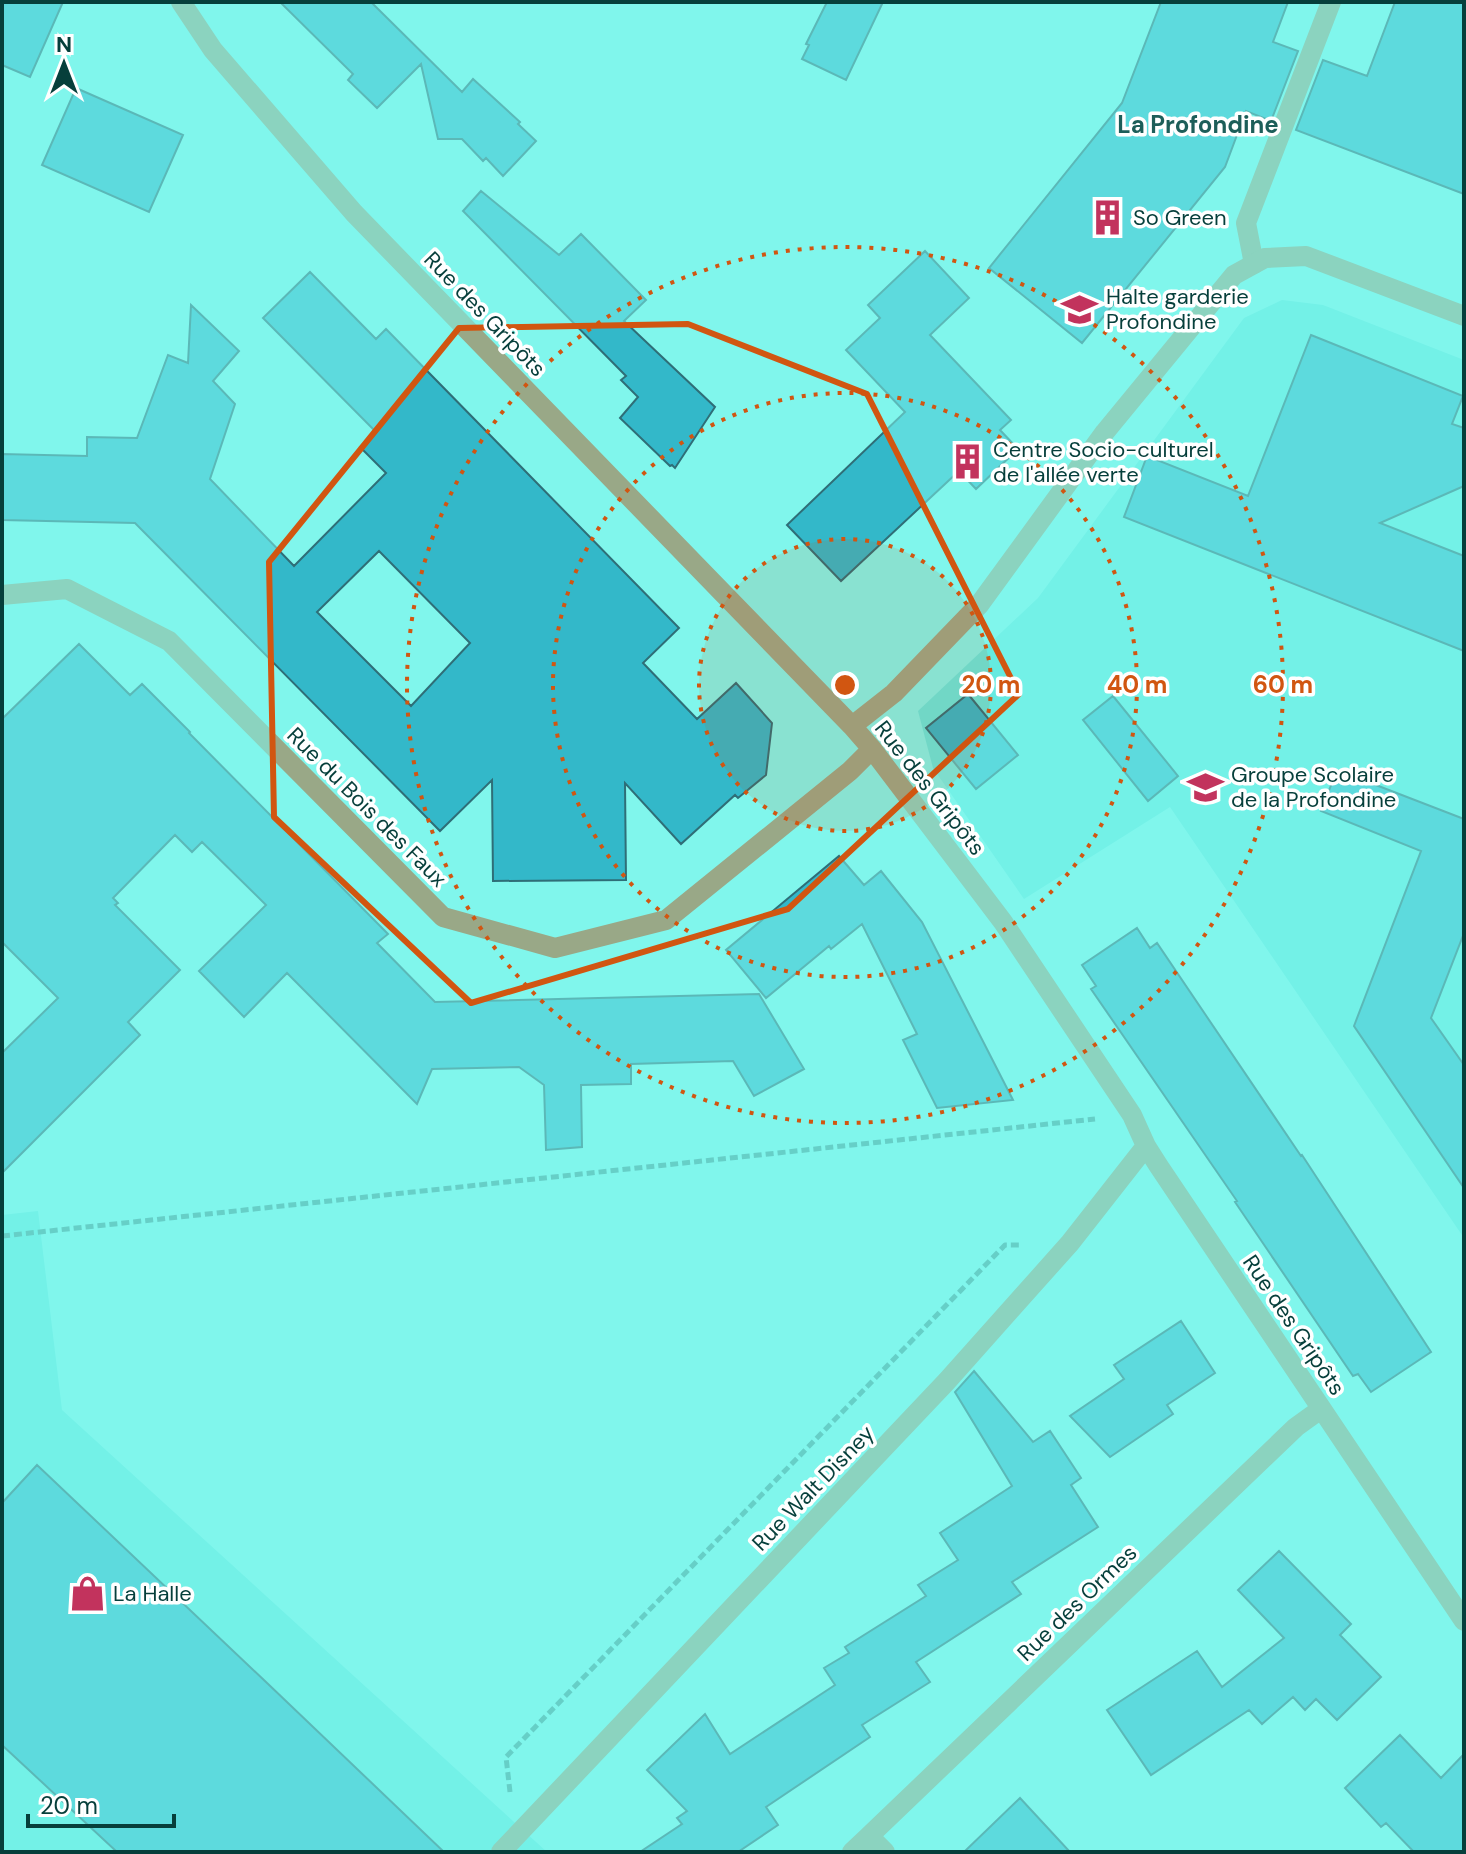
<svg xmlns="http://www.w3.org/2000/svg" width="1466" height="1854" font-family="'DM Sans',sans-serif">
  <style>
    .built { fill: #65eae0 }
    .building { fill: #33b8c9; stroke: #2f6e77; stroke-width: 2; fill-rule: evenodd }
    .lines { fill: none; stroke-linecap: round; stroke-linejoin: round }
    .path { stroke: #48a19a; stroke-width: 5; stroke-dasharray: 8 4; stroke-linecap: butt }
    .pedestrian { stroke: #99a887; stroke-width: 20 }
    .minor { stroke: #99a887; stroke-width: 20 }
    .marked { fill: none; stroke: #d15611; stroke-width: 6; stroke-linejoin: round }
    .ring { fill: none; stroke: #d15611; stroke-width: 4; stroke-dasharray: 4 8 }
    .labels { text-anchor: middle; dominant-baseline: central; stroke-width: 7; stroke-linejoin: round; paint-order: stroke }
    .poi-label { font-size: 22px; fill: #063f3b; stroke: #fff; text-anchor: start }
    .street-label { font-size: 22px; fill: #063f3b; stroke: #fff }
    .neighbourhood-label { font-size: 24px; font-weight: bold; fill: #1d5e59; stroke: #fff }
    .centre { fill: #d15611; stroke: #fff; stroke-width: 4 }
    .ring-label { font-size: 24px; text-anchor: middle; font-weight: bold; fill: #d15611; stroke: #fff; stroke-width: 7; stroke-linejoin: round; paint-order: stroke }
  </style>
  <rect width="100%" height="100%" fill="#80f6ec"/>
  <path class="built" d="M1282 300 1323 305 1464 360V1238L1170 807 1024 899 933 768 918 711 1038 598 1244 318Z
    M38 1211 62 1410 547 1852H2V1215Z"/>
  <path class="building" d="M2 2H63L30 77 2 65Z
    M280 2H371L462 92 473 79 520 122 518 124 536 141 503 176 486 158 483 161 462 139H438L421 64 377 108 348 80 353 74Z
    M827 2H883L846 80 802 59 809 45 806 44Z
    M1161 2H1288L1273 42 1298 51 1271 121 1246 111 1225 167 1082 343 989 268 1122 103Z
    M1395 2H1464V194L1296 130 1323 60 1367 76Z
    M76 88 183 135 149 212 42 165Z
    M481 191 559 255 581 234 646 300 624 321 715 407 675 468 672 465 670 466 620 418 638 397 621 380 626 376 463 211Z
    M925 251 969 298 930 335 1011 420 1000 430 1018 449 976 489 959 471 841 581 787 525 905 412 846 350 880 318 868 305Z
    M310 272 376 339 386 329 679 628 643 663 697 719 736 683 772 723 766 775 738 798 735 795 681 844 625 783 626 880 493 881 492 780 440 831 135 523 2 520V454L87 456V437L137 438 168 355 188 363 191 305 239 351 213 381 235 404 210 479 294 566 386 473 360 447 376 432 263 318ZM379 551 470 643 411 706 317 612Z
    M1311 335 1463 396 1452 424 1464 428V486L1380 523 1464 556V651L1124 517 1147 456 1248 496Z
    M79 644 130 695 142 684 190 732 189 733 388 934 377 943 435 1002 759 994 804 1069 754 1096 733 1061 631 1064V1084L581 1085 582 1147 546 1150 544 1085 519 1067 432 1069 417 1104 287 973 244 1017 199 971 266 905 202 842 192 852 175 835 113 898 118 903 115 905 180 970 128 1022 140 1035 2 1173V1053L58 998 2 942V719Z
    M968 694 1018 755 976 789 926 728Z
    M1113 696 1178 776 1148 801 1083 720Z
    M1337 770 1464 819V933L1431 1018 1464 1065V1188L1354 1026 1421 851 1321 811Z
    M839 856 864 885 881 871 922 922 1013 1100 937 1108 903 1040 917 1034 862 924 831 949 829 946 766 998 726 950Z
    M1137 928 1150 948 1157 943 1301 1156 1302 1155 1431 1352 1371 1392 1358 1374 1353 1376 1235 1202 1237 1201 1091 989 1096 986 1082 965Z
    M1181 1321 1215 1373 1167 1405 1173 1414 1110 1457 1070 1416 1124 1379 1114 1365Z
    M974 1371 1033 1442 1050 1431 1081 1478 1071 1485 1098 1527 1012 1582 1021 1594 916 1662 930 1682 862 1725 870 1737 766 1807 778 1825 738 1852H640L682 1824 677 1818 687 1811 647 1770 705 1714 730 1754 835 1685 824 1668 849 1653 845 1647 926 1596 918 1585 958 1560 940 1533 1012 1486 955 1392Z
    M37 1465 266 1682 444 1852H117L2 1745V1503Z
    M1279 1551 1351 1624 1340 1635 1381 1677 1337 1720 1316 1699 1305 1710 1293 1697 1262 1724 1249 1710 1151 1775 1107 1710 1197 1651 1222 1687 1284 1638 1238 1590Z
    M1400 1735 1441 1778 1464 1754V1852H1414L1386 1823 1381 1827 1345 1788Z
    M1020 1798 1070 1852H964Z"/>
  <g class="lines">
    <path class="path" d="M2 1236 1095 1119
      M510 1792 506 1757 1005 1245H1021"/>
    <path class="pedestrian" d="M1254 264 1246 223 1331 2"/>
    <path class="minor" d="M181 2 213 50 354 213 852 726 872 749 1003 922 1132 1115 1146 1146 1158 1165 1464 1621
      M2 595 67 589 169 641 443 917 555 948 666 920 850 771 872 749
      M852 726 894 693 979 605 1105 432 1234 275 1265 258 1306 256 1464 316
      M501 1852 947 1381 1070 1243 1146 1146
      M852 1852 869 1836
      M885 1852 869 1836 1296 1427 1321 1409"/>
  </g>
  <path d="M0 0H1466V1854H0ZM688 324 867 394 1019 694 788 909 471 1003 274 817 269 562 459 328Z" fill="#80f6ec" fill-opacity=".55" fill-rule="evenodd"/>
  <path class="marked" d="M688 324 867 394 1019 694 788 909 471 1003 274 817 269 562 459 328Z"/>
  <circle cx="845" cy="685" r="146" fill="#d15611" fill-opacity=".12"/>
  <g class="ring">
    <circle cx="845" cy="685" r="146"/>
    <circle cx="845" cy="685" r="292"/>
    <circle cx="845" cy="685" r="438"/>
  </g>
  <defs>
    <symbol id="building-bare" viewBox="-9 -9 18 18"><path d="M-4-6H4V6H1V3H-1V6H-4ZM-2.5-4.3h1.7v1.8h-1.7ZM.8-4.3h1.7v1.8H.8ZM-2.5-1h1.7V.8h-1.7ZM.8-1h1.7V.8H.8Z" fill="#c2335d" stroke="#fff" stroke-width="2.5" paint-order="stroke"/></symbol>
    <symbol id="school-bare" viewBox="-9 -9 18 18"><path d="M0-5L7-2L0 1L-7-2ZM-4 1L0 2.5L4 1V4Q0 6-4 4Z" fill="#c2335d" stroke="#fff" stroke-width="2.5" paint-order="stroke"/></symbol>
    <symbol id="shop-bare" viewBox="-9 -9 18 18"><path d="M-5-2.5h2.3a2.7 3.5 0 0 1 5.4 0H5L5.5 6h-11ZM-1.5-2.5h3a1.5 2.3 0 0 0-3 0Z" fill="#c2335d" stroke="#fff" stroke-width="2.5" paint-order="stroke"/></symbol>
  </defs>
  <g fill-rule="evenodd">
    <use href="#building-bare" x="1082" y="192" width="51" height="51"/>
    <use href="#school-bare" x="1054" y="284" width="51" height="51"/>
    <use href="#building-bare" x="942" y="436" width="51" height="51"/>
    <use href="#school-bare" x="1180" y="762" width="51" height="51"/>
    <use href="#shop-bare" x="62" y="1568" width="51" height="51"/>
  </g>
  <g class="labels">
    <g class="poi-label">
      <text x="1133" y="217">So Green</text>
      <text x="1106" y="296">Halte garderie<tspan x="1106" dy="25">Profondine</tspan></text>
      <text x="993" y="449">Centre Socio-culturel<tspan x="993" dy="25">de l'allée verte</tspan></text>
      <text x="1231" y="774">Groupe Scolaire<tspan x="1231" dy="25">de la Profondine</tspan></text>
      <text x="113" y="1593">La Halle</text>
    </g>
    <g class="street-label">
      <text transform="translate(485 314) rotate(46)">Rue des Gripôts</text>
      <text transform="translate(930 788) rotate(52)">Rue des Gripôts</text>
      <text transform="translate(367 807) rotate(45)">Rue du Bois des Faux</text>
      <text transform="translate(1294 1325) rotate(56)">Rue des Gripôts</text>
      <text transform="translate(813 1488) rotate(-46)">Rue Walt Disney</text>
      <text transform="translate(1077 1603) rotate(-44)">Rue des Ormes</text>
    </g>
    <g class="neighbourhood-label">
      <text x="1198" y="124">La Profondine</text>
    </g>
  </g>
  <circle cx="845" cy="685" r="12" class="centre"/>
  <g class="ring-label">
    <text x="991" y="693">20 m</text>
    <text x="1137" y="693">40 m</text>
    <text x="1283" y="693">60 m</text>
  </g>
  <rect width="1466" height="1854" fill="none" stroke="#063f3b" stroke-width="8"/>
  <g transform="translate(64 64)" stroke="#ffffff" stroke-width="6" paint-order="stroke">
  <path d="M0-6L14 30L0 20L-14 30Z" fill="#063f3b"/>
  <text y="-12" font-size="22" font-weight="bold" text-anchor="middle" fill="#063f3b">N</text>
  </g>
  <path d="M28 1814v12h146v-12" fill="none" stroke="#063f3b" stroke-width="4"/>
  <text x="40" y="1814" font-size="24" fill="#063f3b" stroke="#ffffff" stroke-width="6" paint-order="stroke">20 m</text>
</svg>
